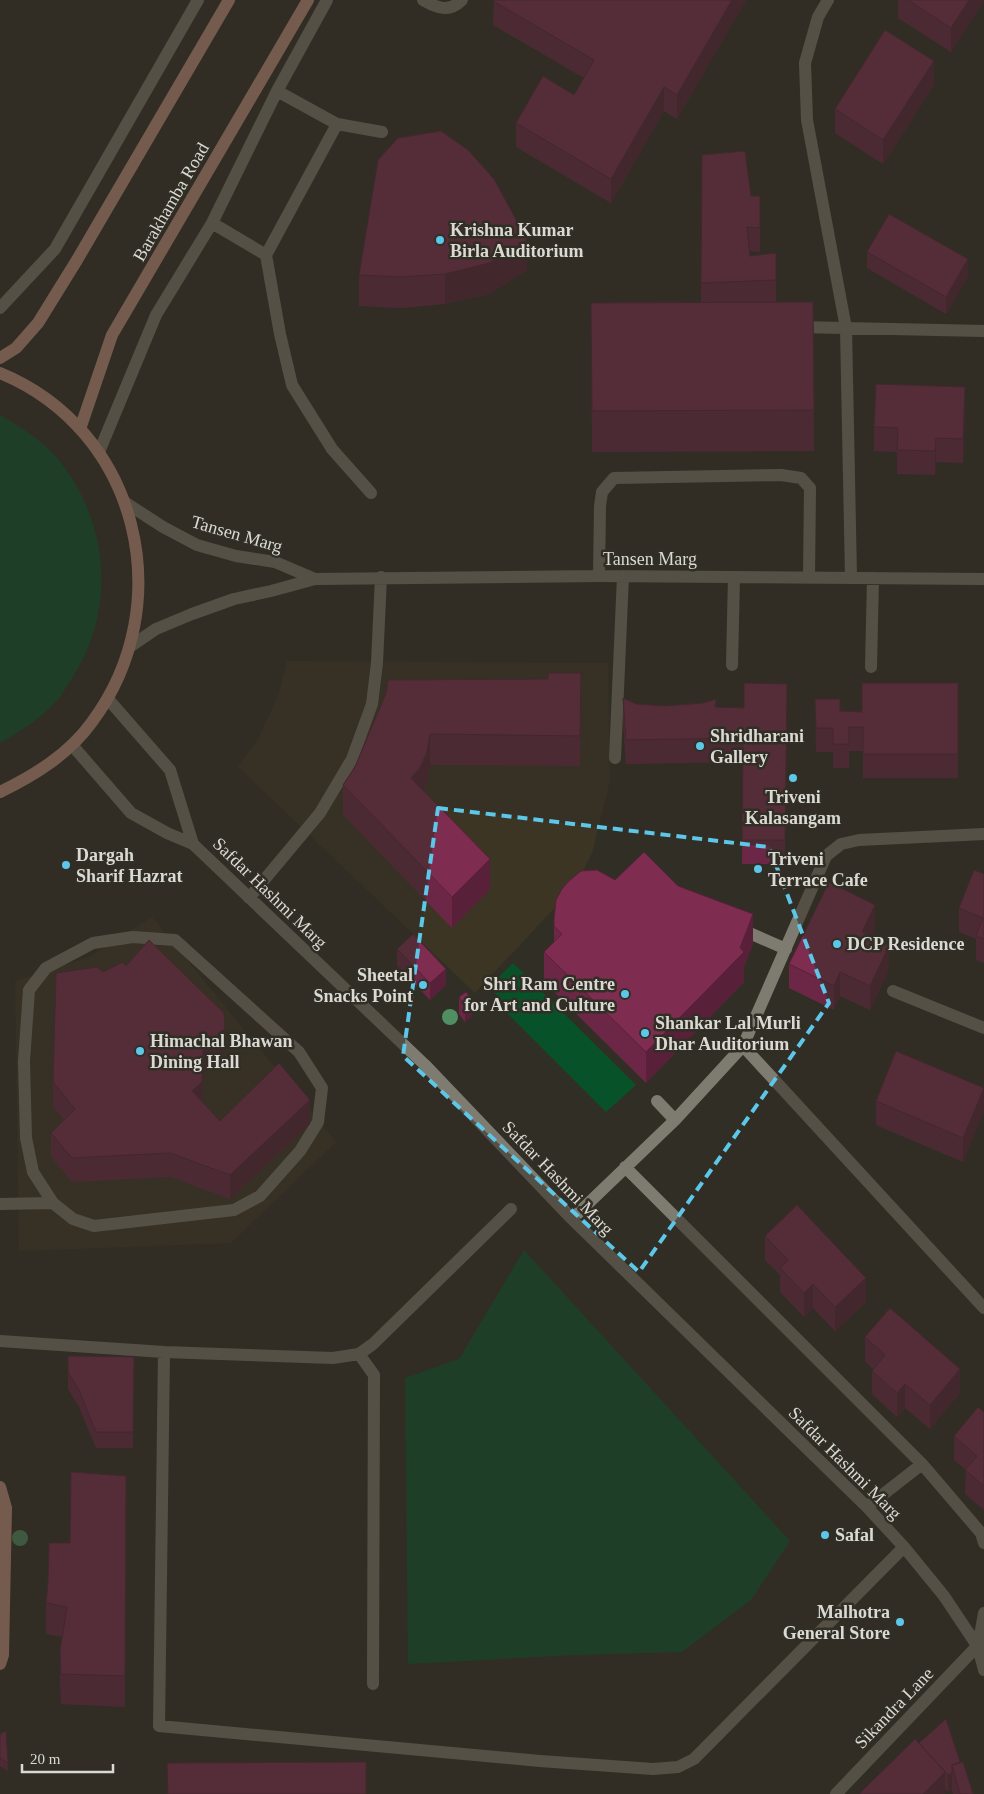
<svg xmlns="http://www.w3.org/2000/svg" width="984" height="1794" font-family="'Times New Roman',serif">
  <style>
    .commercial { fill: #3c3524 }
    .green { fill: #08522a }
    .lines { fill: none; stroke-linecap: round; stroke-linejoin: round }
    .minor { stroke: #7e7b70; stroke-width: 12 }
    .major { stroke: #c89381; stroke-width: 12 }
    .tree { fill: #518e62 }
    .wall { fill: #6c2746 }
    .shaded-wall { fill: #582039 }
    .building { fill: #7e2d51; stroke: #582039 }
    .marked { fill: none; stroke: #5cc7e8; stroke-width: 4; stroke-dasharray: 10 6; stroke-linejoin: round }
    .poi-dot { fill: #5cc7e8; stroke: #312e25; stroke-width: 2 }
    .labels { text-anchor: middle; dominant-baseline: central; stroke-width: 5; stroke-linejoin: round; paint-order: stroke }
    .street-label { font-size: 18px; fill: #dad9d3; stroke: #312e25 }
    .poi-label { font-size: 18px; font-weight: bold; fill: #dad9d3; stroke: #312e25; text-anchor: start }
  </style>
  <rect width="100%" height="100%" fill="#312e25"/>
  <path class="commercial" d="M287 661 608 663 610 781 592 853 576 885 475 993 238 767 258 739 278 696Z
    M152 917 336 1142 231 1243 19 1251 15 981 89 957Z"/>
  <path class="green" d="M0 415C23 428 46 443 62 464 110 527 115 612 72 678 68 684 64 691 60 697 42 718 23 730 0 743Z
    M513 963 636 1085 606 1112 507 1013 510 1009 489 987Z
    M524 1250 790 1541 751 1600 682 1652 574 1655 408 1664 405 1378 459 1359Z"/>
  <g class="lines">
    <path class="minor" d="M423 0C437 8 449 13 462 0
      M828 0 818 17 805 63 807 120 846 328 851 577
      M277 91 337 124 382 132
      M212 223 266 255 337 124
      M266 255 280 334 292 385 332 449 371 493
      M0 308 55 249 198 0
      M798 327 984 331
      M99 452 156 315 212 223 277 91 327 0
      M126 503 163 527 197 545 236 556 275 562 315 579
      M599 576 600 506 602 492 614 478 781 475 801 478 810 488 809 577
      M131 646 156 629 192 614 234 599 271 591 315 579 599 576 984 579
      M732 665 734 577
      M871 667 873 578
      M108 699 170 770 193 844
      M72 745 131 813 167 833 193 844 425 1065 572 1219 867 1507 904 1547 944 1596 978 1647 984 1670
      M615 758 623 576
      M249 898 320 813 352 759 372 704 377 663 381 577
      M738 928 786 949
      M133 937 175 940 299 1052 322 1088 318 1122 300 1151 260 1196 234 1210 94 1226 73 1219 53 1203 33 1172 26 1138 24 1061 29 990 46 968 93 943Z
      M893 991 984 1028
      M743 1046 984 1308
      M657 1101 675 1120
      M625 1167 922 1464 981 1533 984 1543
      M0 1204 53 1203
      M572 1219 675 1120 743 1046 826 856 841 844 859 840 984 834
      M0 1341 164 1352 333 1358 359 1354 373 1344 511 1209
      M164 1352 159 1726 540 1761 653 1769 678 1767 694 1759 904 1547
      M359 1354 374 1375 373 1684
      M867 1507 922 1464
      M978 1647 984 1613
      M836 1794 984 1639"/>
    <path class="major" d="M0 358 16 348 38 323 77 260 229 0
      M0 373C139 430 180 604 92 722 69 754 35 775 0 792
      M80 429 112 335 308 0
      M0 1487 6 1508 3 1655 0 1664"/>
  </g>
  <g class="tree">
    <circle cx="450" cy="1017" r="8"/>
    <circle cx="20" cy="1538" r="8"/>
  </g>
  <path class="wall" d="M494 0H746L677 119 664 111 611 203 516 147V123L574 95 584 78 493 25Z
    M898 0H984L951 52 898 18Z
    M934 85 883 164 835 133V109Z
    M702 155 751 196H760V252L749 251 750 256 776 277V302H813L814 451 592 452 591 303 701 302Z
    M867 252 968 276 946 314 867 268Z
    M527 270 489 294 445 304 401 308 359 306V275Z
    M965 411 963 463 936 462 935 475 897 474V452L874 451V427Z
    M958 683V778H863V751H849V768H833V752H816L815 699 840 711 862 712Z
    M787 684 785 864H742L743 762 626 764 623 722V698L636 704 666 706 744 708Z
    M386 693 581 704 580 766 430 765 427 783 423 791 490 889 452 928 343 815V785L355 767Z
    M984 874V963L976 960V939L959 932V908Z
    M615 880 678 886 753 944 744 967V982L646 1083 544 982V952L554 942V919Z
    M875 929 871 937 889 969 870 1010 840 996 834 1010 789 988V964Z
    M397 949 446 985 430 1000 397 966Z
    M126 966 225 1052 203 1075 202 1102 220 1121 310 1124 230 1199 170 1177 72 1182 51 1157V1133L64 1120 53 1106V1082L103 972Z
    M466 992 472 1016 465 1022 459 1014V997Z
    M984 1088 963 1162 876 1125V1101Z
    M765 1236 866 1302 835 1331 813 1308 804 1317 780 1292V1275L765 1260Z
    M865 1337 960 1393 930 1429 905 1408 897 1417 872 1394V1371L873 1369 865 1361Z
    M68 1356 134 1357 133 1448H96L79 1407 68 1389Z
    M984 1412V1510L965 1494 966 1470 954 1460V1436Z
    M126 1476 125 1707 61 1704 60 1681V1651L62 1637 46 1634V1603L70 1543Z
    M6 1731 8 1771 0 1766V1734Z
    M919 1743 960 1762 973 1794H953L952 1790 948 1792 945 1789V1794Z"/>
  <path class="shaded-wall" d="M732 0H746L677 119V95Z
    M969 0H984V1L951 52V28Z
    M934 61V85L883 164V140Z
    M664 87V111L611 203V179Z
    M527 240V270L489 294 445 304V274Z
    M968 259V276L946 314V297Z
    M965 387V411L963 463V439Z
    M936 438V462L935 475V451Z
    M430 734V765L427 783 420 799 411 778Z
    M490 859V889L452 928V897Z
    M875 905V929L862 956V932Z
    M753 914V944L744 967V982L646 1083V1052L740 948Z
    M889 946V969L870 1010V986Z
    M446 969V985L430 1000V983Z
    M840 972V996L834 1010V986Z
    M472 1000V1016L465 1022V1006Z
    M225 1028V1052L203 1075 202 1106 192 1091 203 1051Z
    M984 1088V1112L963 1162V1138Z
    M310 1100V1124L230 1199V1175Z
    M866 1278V1302L835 1331V1307Z
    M813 1284V1308L804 1317V1293Z
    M960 1369V1393L930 1429V1405Z
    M905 1384V1408L897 1417V1393Z
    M945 1772V1794H923Z
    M952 1773V1790L948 1792V1775Z"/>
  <path class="building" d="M494 0H732L677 95 664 87 611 179 516 123 543 76 574 95 594 60 493 1Z
    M908 0H969L951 28Z
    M885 30 934 61 883 140 835 109Z
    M441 131 468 150 494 179 527 240 489 263 445 274 401 277 359 275 378 160 398 138Z
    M745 151 751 196H760V228L747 227 750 256 776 253V280L701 283 702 155Z
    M889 214 968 259 946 297 867 252Z
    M813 302 814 410 592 411 591 303Z
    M876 384 965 387 963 439 936 438 935 451 897 450 898 428 874 427Z
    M548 673H581L580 736 430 734 427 752 420 768 411 778 490 859 452 897 343 785 355 767 386 693 388 680 548 679Z
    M744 683 787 684 785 840H742L743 738 626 740 623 698 636 704 666 706 703 703 716 699 715 707 744 708Z
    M862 683H958V754H863V727H849V744H833V728H816L815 699H840V711L862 712Z
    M644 852 678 886 753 914 740 948 744 952 646 1052 544 952 562 934 554 926V919L556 900 562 889 568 882 581 871 597 870 615 880Z
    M974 870 984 874V939L976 936 983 918 959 908Z
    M829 882 875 905 862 932 889 946 870 986 840 972 834 986 789 964Z
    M413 934 446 969 430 983 397 949Z
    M149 940 224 1013 225 1028 203 1051 202 1082 192 1091 220 1121 279 1063 310 1100 230 1175 170 1153 72 1158 51 1133 75 1109 53 1082 56 973 97 967 103 972 123 962 126 966Z
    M466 992 472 1000 465 1006 459 997Z
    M896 1051 984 1088 963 1138 876 1101Z
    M797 1205 866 1278 835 1307 813 1284 804 1293 780 1268 788 1260 765 1236Z
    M890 1308 960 1369 930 1405 905 1384 897 1393 872 1371 885 1355 865 1337Z
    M68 1356 134 1357 133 1432H96L79 1390 68 1372Z
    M978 1407 984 1412V1486L965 1470 977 1456 954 1436Z
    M71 1472 126 1476 125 1676 61 1674 60 1651 67 1607 46 1603 48 1582 49 1543H70Z
    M946 1719 960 1762 952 1765V1773L948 1775 919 1743Z
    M6 1731 8 1763 0 1758V1734Z
    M915 1739 945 1772 923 1794H859Z
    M366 1762V1794H168L167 1763Z
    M963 1762 973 1794H960L952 1765Z"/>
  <path d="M0 0H984V1794H0ZM438 808 769 847 829 1003 639 1272 403 1056Z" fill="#312e25" fill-opacity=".55" fill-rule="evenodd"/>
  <path class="marked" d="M438 808 769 847 829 1003 639 1272 403 1056Z"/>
  <g class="poi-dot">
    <circle cx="440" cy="240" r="5"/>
    <circle cx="700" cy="746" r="5"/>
    <circle cx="793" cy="778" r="5"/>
    <circle cx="66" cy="865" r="5"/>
    <circle cx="758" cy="869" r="5"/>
    <circle cx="837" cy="944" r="5"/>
    <circle cx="423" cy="985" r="5"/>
    <circle cx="625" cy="994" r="5"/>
    <circle cx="645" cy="1033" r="5"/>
    <circle cx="140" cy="1051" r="5"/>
    <circle cx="825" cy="1535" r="5"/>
    <circle cx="900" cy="1622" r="5"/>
  </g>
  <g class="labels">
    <g class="street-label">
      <text transform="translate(171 202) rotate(-60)">Barakhamba Road</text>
      <text transform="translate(237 534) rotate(16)">Tansen Marg</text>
      <text x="650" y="559">Tansen Marg</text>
      <text transform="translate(270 893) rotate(44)">Safdar Hashmi Marg</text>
      <text transform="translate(558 1178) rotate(46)">Safdar Hashmi Marg</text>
      <text transform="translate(845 1463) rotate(45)">Safdar Hashmi Marg</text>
      <text transform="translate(894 1708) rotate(-46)">Sikandra Lane</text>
    </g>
    <g class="poi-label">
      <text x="450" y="230">Krishna Kumar<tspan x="450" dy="21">Birla Auditorium</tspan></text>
      <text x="710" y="736">Shridharani<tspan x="710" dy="21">Gallery</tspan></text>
      <text x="793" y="797" text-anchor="middle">Triveni<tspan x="793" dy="21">Kalasangam</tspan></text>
      <text x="76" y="855">Dargah<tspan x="76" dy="21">Sharif Hazrat</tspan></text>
      <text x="768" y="859">Triveni<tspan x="768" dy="21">Terrace Cafe</tspan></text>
      <text x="847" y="944">DCP Residence</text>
      <text x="413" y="975" text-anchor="end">Sheetal<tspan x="413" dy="21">Snacks Point</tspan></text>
      <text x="615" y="984" text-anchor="end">Shri Ram Centre<tspan x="615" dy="21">for Art and Culture</tspan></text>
      <text x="655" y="1023">Shankar Lal Murli<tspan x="655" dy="21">Dhar Auditorium</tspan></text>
      <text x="150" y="1041">Himachal Bhawan<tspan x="150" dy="21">Dining Hall</tspan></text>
      <text x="835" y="1535">Safal</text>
      <text x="890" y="1612" text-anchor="end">Malhotra<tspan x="890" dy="21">General Store</tspan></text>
    </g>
  </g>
  <path d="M22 1764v8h91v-8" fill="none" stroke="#dad9d3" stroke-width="2.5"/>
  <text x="30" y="1764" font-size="15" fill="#dad9d3" stroke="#312e25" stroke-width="4" paint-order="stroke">20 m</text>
</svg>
